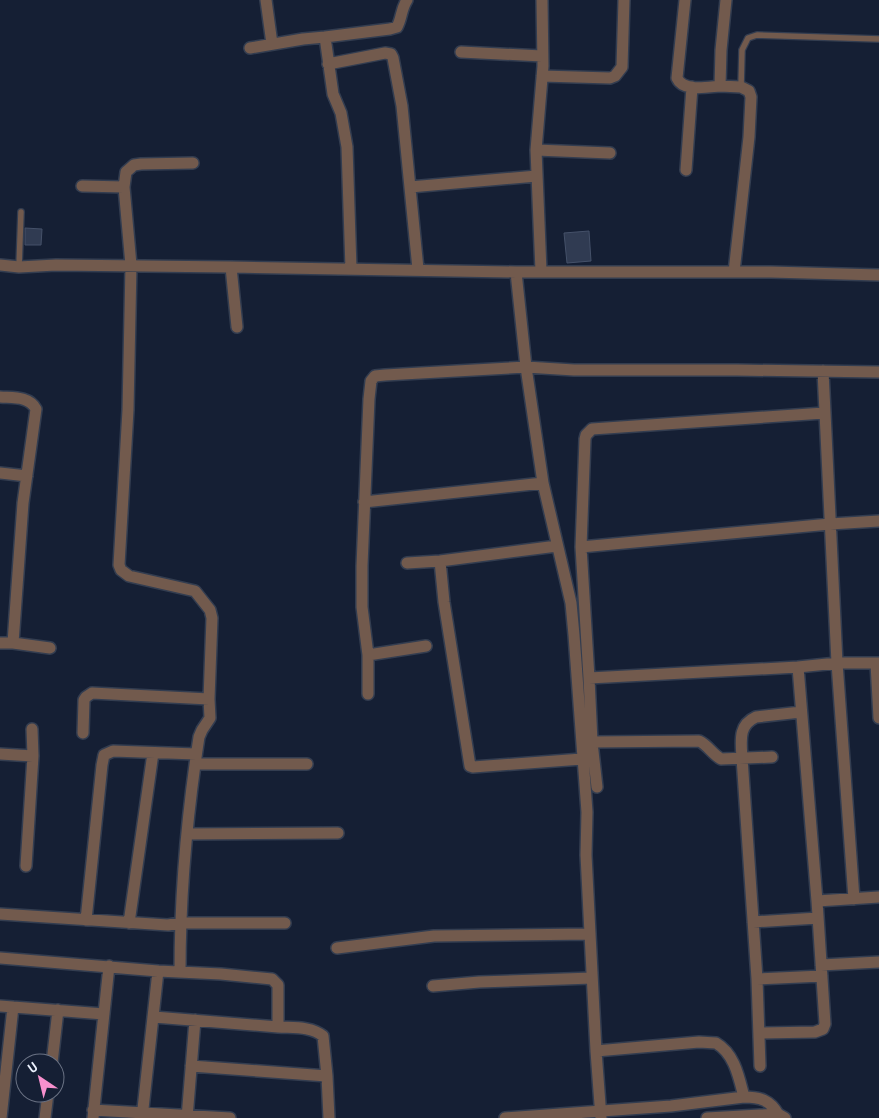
<svg xmlns="http://www.w3.org/2000/svg" width="879" height="1118" font-family="'Archivo Narrow',sans-serif">
  <style>
    .building { fill: #303b52; stroke: #455169 }
    .lines { fill: none; stroke-linecap: round; stroke-linejoin: round }
    .service-casing { stroke: #333d50; stroke-width: 8 }
    .minor-casing { stroke: #333d50; stroke-width: 14 }
    .service { stroke: #725a4d; stroke-width: 5.5 }
    .minor { stroke: #725a4d; stroke-width: 11 }
  </style>
  <rect width="100%" height="100%" fill="#151f34"/>
  <path class="building" d="M25 228 42 229 41 245H25Z
    M589 231 591 261 567 263 564 233Z"/>
  <g class="lines">
    <defs>
      <path id="service" d="M741 87 742 50 748 38 757 35 879 39
        M19 267 21 212"/>
      <path id="minor" d="M266 0 272 44
        M685 0 677 78C683 92 707 87 720 86
        M726 0 721 50 720 86 741 87 749 91 751 97 749 137 734 272
        M325 37 390 29 397 27C402 18 401 9 407 0
        M250 48 303 39 325 37 333 94 341 113 347 147 351 269
        M461 52 542 56
        M328 64 385 53 391 54 393 58 402 106 418 269
        M542 76 610 78 615 76 622 67 624 0
        M536 150 610 153
        M686 170 692 87
        M82 186 124 187 131 265 128 410 119 565 121 570 129 576 195 591 210 610 212 618 209 699 210 718 202 730 199 737C187 815 180 894 180 972
        M124 187 126 172 134 165 141 164 193 163
        M410 187 537 176
        M0 265 19 267 56 265 231 267 516 272H771L879 275
        M231 267 237 327
        M541 271 536 150 543 66 542 0
        M516 272 526 367 574 370H737L879 372
        M823 371 837 663 854 899
        M0 397C13 398 29 396 36 409L23 503 13 643H0
        M0 473 27 476
        M364 502 543 483
        M581 547 830 524 879 521
        M440 561 444 602 470 766 473 767 582 759
        M407 563 440 561 557 546
        M13 643 50 648
        M368 655 426 646
        M876 663 879 718
        M798 667 837 663H879
        M589 678 592 742 597 787
        M368 694V655L362 607V566L369 399 371 381 375 376 385 375 526 367 543 483 571 603 574 635 587 812 586 855 596 1051 601 1118
        M83 733 84 700 86 697 92 693 209 699
        M592 742 699 741C708 745 712 754 721 759L772 757
        M0 754 33 756 32 729
        M196 764H307
        M187 834 338 833
        M26 866 33 756
        M817 901 798 667 589 678 581 547 585 439 586 435 592 429 824 413
        M0 914 168 925 180 923H285
        M86 920 102 765 104 755 113 751 196 754
        M753 922 818 918
        M129 923 153 753
        M337 948 434 936 590 934
        M0 958 158 971 221 974 272 979 278 985V1027L154 1017
        M821 965 879 962
        M757 979 822 976
        M433 986 479 982 592 978
        M0 1006 104 1014
        M278 1027C293 1028 311 1026 323 1036L327 1076 329 1118
        M759 1033 815 1032 823 1029 825 1024 817 901 879 897
        M596 1051 699 1042 716 1043C735 1054 739 1078 744 1097
        M52 1063 58 1010
        M191 1066 327 1076
        M760 1066 757 979 742 758C741 741 738 725 756 717L801 712
        M93 1110 230 1118
        M1 1118 13 1007
        M45 1118 48 1093
        M93 1118 109 966
        M142 1118 158 971
        M187 1118 195 1020
        M505 1118 671 1106 744 1097C760 1097 770 1100 778 1114
        M707 1118 778 1114 785 1118"/>
    </defs>
    <use href="#service" class="service-casing"/>
    <use href="#minor" class="minor-casing"/>
    <use href="#service" class="service"/>
    <use href="#minor" class="minor"/>
  </g>
  <g transform="translate(40 1078) rotate(325)"><circle r="24" fill="#151f34" stroke="#6b7385"/>
  <path d="M0-4L9 19L0 12L-9 19Z" fill="#f790ce"/>
  <text y="-8" font-size="14" font-weight="bold" text-anchor="middle" fill="#ecf2fe">U</text>
  </g>
</svg>
